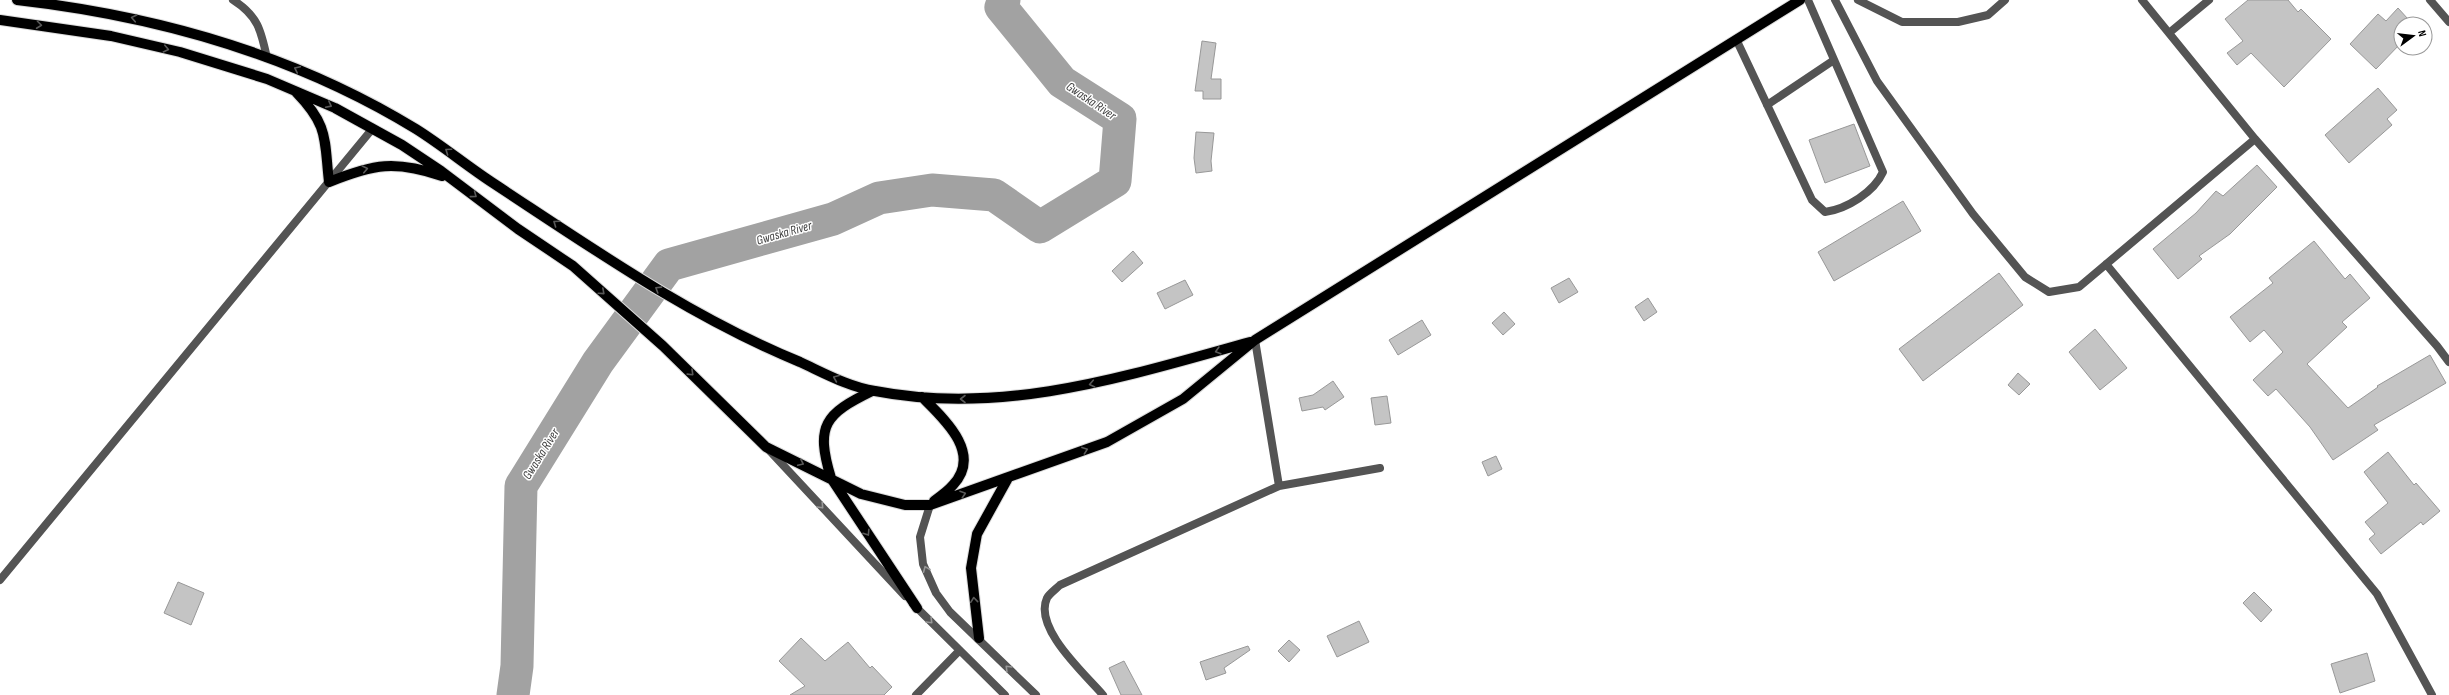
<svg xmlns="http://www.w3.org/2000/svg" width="2449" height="695" font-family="'Sofia Sans Condensed',sans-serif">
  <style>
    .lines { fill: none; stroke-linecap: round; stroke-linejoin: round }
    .river { stroke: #a2a2a2; stroke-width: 33 }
    .building { fill: #c4c4c4; stroke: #989898 }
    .primary-casing { stroke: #dbdbdb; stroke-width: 12 }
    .service { stroke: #545454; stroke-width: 8 }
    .minor { stroke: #545454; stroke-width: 8 }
    .tertiary { stroke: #545454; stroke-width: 8 }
    .primary { stroke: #000; stroke-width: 10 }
    .oneway { stroke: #595959 }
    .oneway2 { stroke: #989898 }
    .labels { text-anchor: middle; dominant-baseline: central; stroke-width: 3; stroke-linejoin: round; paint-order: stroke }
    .water-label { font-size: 13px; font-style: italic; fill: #434343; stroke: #fff }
  </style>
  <rect width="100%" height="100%" fill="#fff"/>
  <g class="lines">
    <path class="river" d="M513 695 517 666 521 486 598 362 669 265 833 219 879 198 932 190 994 195 1040 227 1115 181 1120 119 1062 82 1001 7 1004 0"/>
  </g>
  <path class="building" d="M2248 0H2288L2298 12 2301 9 2331 39 2284 87 2251 53 2237 65 2227 53 2243 41 2225 19Z
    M2398 8 2408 19 2401 24 2395 33 2401 39V43L2376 69 2350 44 2378 14 2386 21Z
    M1202 41 1216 43 1211 79H1221V99H1203V91H1195Z
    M2378 88 2397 110 2387 119 2392 125 2349 163 2325 135Z
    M1854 124 1870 166 1825 183 1809 140Z
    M1196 132 1214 133 1211 161 1212 171 1196 173 1194 158Z
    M2257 165 2277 187 2230 234 2199 256 2202 259 2178 279 2153 249 2196 213 2216 191 2223 196Z
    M1903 201 1921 231 1834 281 1818 252Z
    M2314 241 2345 279 2350 274 2370 298 2342 322 2347 327 2307 364 2348 408 2378 387 2377 386 2430 355 2446 383 2374 425 2378 430 2333 460 2310 427 2276 389 2268 396 2253 380 2283 352 2264 330 2250 342 2230 317 2273 283 2269 278Z
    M1133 251 1143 263 1122 282 1112 271Z
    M1999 273 2023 305 1923 381 1899 349Z
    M1569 278 1578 292 1559 303 1551 288Z
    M1185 280 1193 295 1165 309 1157 293Z
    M1648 298 1657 312 1644 321 1635 307Z
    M1504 312 1515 324 1503 335 1492 323Z
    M1422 320 1431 335 1398 355 1389 340Z
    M2095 329 2127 368 2100 390 2069 352Z
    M2018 373 2030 384 2019 395 2008 385Z
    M1333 381 1344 397 1325 410 1323 407 1302 411 1299 398 1313 395Z
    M1387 396 1391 423 1375 425 1371 398Z
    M2388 452 2414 485 2416 483 2440 511 2423 525 2421 522 2381 554 2369 539 2375 534 2365 522 2388 503 2364 472Z
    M1496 456 1502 469 1488 476 1482 462Z
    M178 582 204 593 191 625 164 613Z
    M2254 592 2272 610 2261 622 2243 603Z
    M1359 621 1369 642 1337 657 1327 636Z
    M801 638 825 661 848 642 870 668 872 666 892 687 884 695H790L805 686 779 661Z
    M1289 640 1300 650 1289 662 1278 651Z
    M1248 646 1250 650 1224 668 1226 673 1206 680 1200 662Z
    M2367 653 2375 681 2340 693 2331 664Z
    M1124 661 1142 695H1121L1109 668Z"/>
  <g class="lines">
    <defs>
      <path id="primary" d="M17 0C158 16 295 55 416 129 443 146 467 166 493 183 592 248 690 317 800 362 824 373 849 387 875 391 1004 416 1127 376 1250 342
        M0 20 111 36 180 52 267 79 335 108 402 145 441 171 518 229 573 266 663 346 766 447 861 494 905 505H930L1107 442 1183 399 1255 340 1800 0
        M296 92C329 126 324 138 329 182 374 164 395 160 442 176
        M872 391C825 414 815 425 831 478L917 608
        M922 397C943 418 983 453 953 485 948 491 941 496 934 501
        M979 638 971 568 977 534 1008 478"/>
    </defs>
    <use href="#primary" class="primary-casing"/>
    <path class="service" d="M233 0C258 16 261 30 267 58
      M1736 39 1812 200 1825 212C1847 209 1874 192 1883 172L1808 0
      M1767 105 1834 60
      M1279 486 1380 468
      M1103 695C1085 674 1033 628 1047 598 1049 594 1056 589 1060 585L1279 486 1255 340"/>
    <path class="minor" d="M1835 0 1877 81 1973 214 2025 277 2049 292 2079 287 2255 139
      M1858 0 1902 22H1958L1988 15 2005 0
      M2142 0 2255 139 2437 346 2449 362
      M2430 0 2449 22
      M2169 33 2209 0
      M2106 264 2377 594 2432 695
      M768 449 905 596
      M930 505 920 537 923 564 936 593 950 612 1036 695
      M913 604 1005 695
      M916 695 959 651"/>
    <path class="tertiary" d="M0 580 373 128"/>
    <use href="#primary" class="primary"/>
  </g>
  <defs><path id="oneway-chevron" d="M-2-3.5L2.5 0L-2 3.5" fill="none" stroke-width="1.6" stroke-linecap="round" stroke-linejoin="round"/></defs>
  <g class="oneway">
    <use href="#oneway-chevron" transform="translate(134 18) rotate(-168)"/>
    <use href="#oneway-chevron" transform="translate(39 25) rotate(7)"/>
    <use href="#oneway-chevron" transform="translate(166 49) rotate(13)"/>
    <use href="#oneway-chevron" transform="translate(297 69) rotate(-155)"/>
    <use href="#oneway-chevron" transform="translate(329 105) rotate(27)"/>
    <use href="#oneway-chevron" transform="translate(448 151) rotate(-145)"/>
    <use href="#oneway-chevron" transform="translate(365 169) rotate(-13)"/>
    <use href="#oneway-chevron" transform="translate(474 195) rotate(37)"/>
    <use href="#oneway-chevron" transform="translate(556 223) rotate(-145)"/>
    <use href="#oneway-chevron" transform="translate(658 289) rotate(-148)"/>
    <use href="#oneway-chevron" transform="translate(602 292) rotate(42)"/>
    <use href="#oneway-chevron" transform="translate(1218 351) rotate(164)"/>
    <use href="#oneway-chevron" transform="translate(691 373) rotate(44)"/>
    <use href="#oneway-chevron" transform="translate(836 378) rotate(-157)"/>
    <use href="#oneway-chevron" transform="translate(1092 384) rotate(168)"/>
    <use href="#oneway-chevron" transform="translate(963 399) rotate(-180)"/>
    <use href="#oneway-chevron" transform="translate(1085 450) rotate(-20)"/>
    <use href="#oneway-chevron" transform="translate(801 463) rotate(25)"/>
    <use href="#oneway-chevron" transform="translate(963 494) rotate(-18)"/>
    <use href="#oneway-chevron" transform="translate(867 533) rotate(57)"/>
    <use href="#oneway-chevron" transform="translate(974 600) rotate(-96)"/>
  </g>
  <g class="oneway2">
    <use href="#oneway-chevron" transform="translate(821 506) rotate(47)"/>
    <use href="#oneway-chevron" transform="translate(926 569) rotate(-112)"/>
    <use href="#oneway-chevron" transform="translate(930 621) rotate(45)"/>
    <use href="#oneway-chevron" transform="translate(1008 668) rotate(-135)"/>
  </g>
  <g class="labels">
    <g class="water-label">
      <text transform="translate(1091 101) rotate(34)">Gwaska River</text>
      <text transform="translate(784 233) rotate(-16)">Gwaska River</text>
      <text transform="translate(541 454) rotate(-58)">Gwaska River</text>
    </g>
  </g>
  <g transform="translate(2413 36) rotate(75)"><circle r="19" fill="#ffffff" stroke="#999999"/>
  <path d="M0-3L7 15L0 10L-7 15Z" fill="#000000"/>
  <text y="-6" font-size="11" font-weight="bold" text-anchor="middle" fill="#000000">N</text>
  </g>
</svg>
